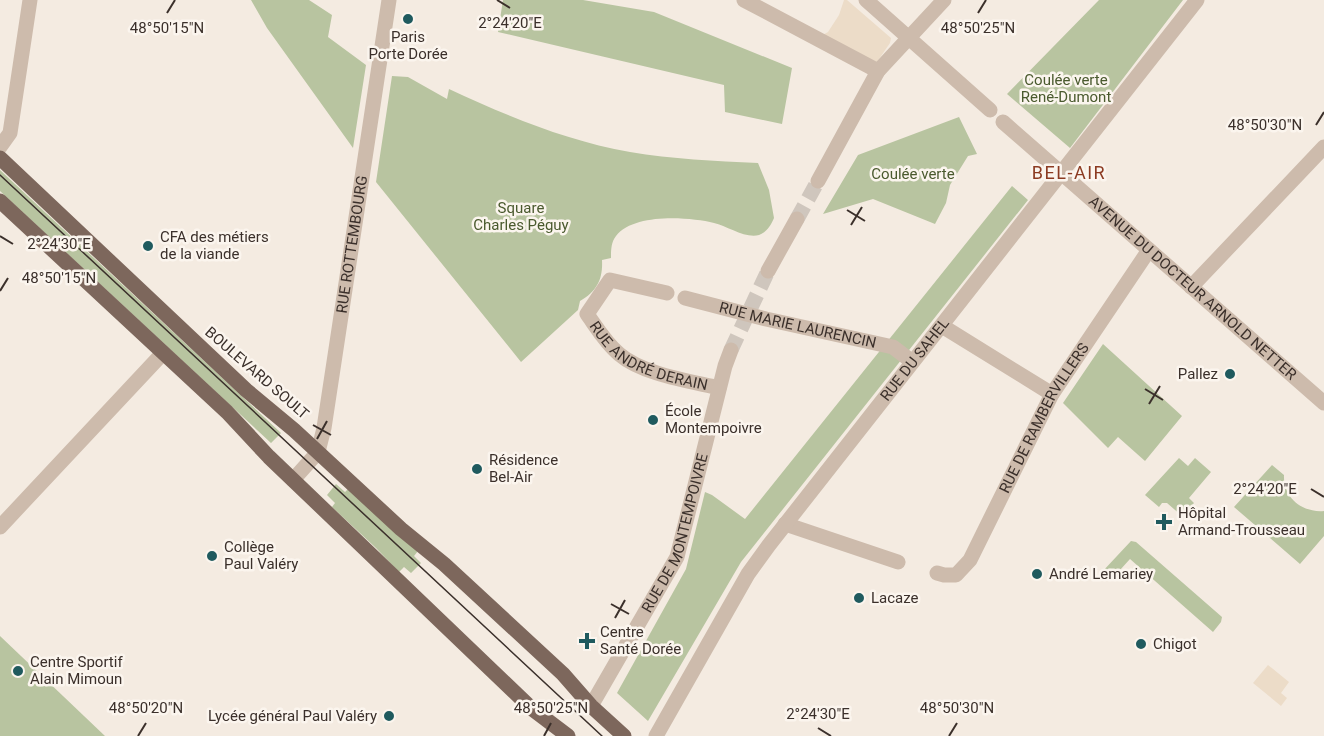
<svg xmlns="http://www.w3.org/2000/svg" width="1324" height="736" font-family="Roboto,sans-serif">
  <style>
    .green { fill: #b8c4a0 }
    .plaza { fill: #ecdcc8 }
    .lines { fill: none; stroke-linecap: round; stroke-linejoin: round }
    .minor-tunnel { stroke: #cfc6bd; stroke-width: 15; stroke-dasharray: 15 8; stroke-linecap: butt }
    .minor { stroke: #cdbbac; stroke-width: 15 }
    .major { stroke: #7d675c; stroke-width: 15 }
    .tram { stroke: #3b302b; stroke-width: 1.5 }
    .ticks { fill: none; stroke: #3b302b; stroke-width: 2 }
    .poi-dot { fill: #1f5a5e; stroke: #fbf5ee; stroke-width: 2 }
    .labels { text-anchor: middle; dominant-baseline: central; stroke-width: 5; stroke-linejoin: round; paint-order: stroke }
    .poi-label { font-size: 15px; fill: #3b302b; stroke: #fbf5ee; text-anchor: start }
    .park-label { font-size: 15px; fill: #4a5a2e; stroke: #fbf5ee }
    .street-label { font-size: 15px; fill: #3b302b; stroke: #fbf5ee }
    .quarter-label { font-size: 18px; letter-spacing: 1.5px; fill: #8c3b22; stroke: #fbf5ee }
    .ticks-label { font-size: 15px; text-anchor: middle; fill: #3b302b; stroke: #fbf5ee; stroke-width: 5; stroke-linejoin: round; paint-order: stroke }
  </style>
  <rect width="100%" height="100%" fill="#f4ebe1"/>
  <path class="green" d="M251 0H309L332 15 328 37 366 65 353 148 267 28Z
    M503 0H583L654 12 792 68 782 124 725 112 724 85 498 32Z
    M1099 0H1183L1070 148 1007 94Z
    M392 76 408 77 447 99 449 89C507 116 567 141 630 152 672 159 715 161 758 163L769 190 774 218C771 225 767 232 759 235 746 239 727 226 714 223 689 217 634 213 616 236 611 242 611 251 611 258L602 260C603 279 597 291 580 301L578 310 521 362 376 182Z
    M959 117 977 154 968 156 950 185 946 203 935 224 873 199 823 214 858 155Z
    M0 170 281 433 271 443 0 191Z
    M1012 186 1028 200 741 562 648 721 617 693 686 569 705 492 712 495 745 519Z
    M1103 344 1182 416 1145 461 1118 437 1108 448 1063 403Z
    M1179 458 1188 466 1195 458 1211 472 1189 498 1194 503 1182 516 1167 503H1162L1159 507 1145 495Z
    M1272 465 1284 475C1283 498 1303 513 1324 511V536L1300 564 1234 507Z
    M336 484 345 492 348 489 418 551 414 556 421 563 411 573 404 567 399 572 376 548 332 507 335 503 327 495Z
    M1131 541 1136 542 1222 617 1221 622 1213 632 1130 559 1110 581 1102 572Z
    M0 636 105 736H0Z"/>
  <path class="plaza" d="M844 0H847L891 38 890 43 877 62 821 36 828 32 839 15Z
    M1268 665 1289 682 1281 693 1287 698 1281 706 1253 683Z"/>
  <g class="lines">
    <path class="minor-tunnel" d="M797 219 818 181
      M731 350 768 271"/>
    <g class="minor">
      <path d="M744 0 878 71"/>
      <path d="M866 0 990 110"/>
      <path id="s1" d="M1003 122 1324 403"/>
      <path d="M0 147 10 133 30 0"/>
      <path d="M818 181 878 71 944 0"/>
      <path d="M768 271 797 219"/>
      <path d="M1191 287 1324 147"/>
      <path id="s2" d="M667 293 610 280 587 314C597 328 605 342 619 354 642 374 689 381 719 388"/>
      <path id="s3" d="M685 298 766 319 893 347 906 357"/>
      <path d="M942 326 1052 394"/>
      <path id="s4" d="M293 480 318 452 324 428 389 0"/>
      <path d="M785 524 898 562"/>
      <path d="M0 527 163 353"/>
      <path id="s5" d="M937 573 944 575H956L970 560 1052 394 1149 250"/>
      <path id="s6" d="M591 706 677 557 725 366 731 350"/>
      <path id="s7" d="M656 736 748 574 769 545 1197 0"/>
    </g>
    <path class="major" d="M0 158 246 390 294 430 401 529 444 564 563 674 591 706 624 736
      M0 201 227 412 269 457 531 708 568 736"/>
    <path class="tram" d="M0 175 602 736"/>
  </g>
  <path class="ticks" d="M497 0 510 8M167 13 175 0M978 13 986 0M1316 125 1324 112M847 210 865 221M851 225 862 207M0 236 13 244M0 291 8 278M1145 389 1163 400M1149 404 1160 386M313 425 331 435M317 439 327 421M1311 489 1324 497M611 604 629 614M615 618 625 600M818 728 831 736M138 736 146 723M544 736 551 723M949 736 957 723"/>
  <g class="poi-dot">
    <circle cx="408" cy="19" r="6"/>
    <circle cx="148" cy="246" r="6"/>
    <circle cx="1230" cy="374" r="6"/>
    <circle cx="653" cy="420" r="6"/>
    <circle cx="477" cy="469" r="6"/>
    <path d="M1161 513h6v6h6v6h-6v6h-6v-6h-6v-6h6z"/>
    <circle cx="212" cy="556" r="6"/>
    <circle cx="1037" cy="574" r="6"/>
    <circle cx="859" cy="598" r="6"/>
    <path d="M584 632h6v6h6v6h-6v6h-6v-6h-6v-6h6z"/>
    <circle cx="1141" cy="644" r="6"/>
    <circle cx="18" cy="671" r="6"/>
    <circle cx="389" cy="716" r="6"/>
  </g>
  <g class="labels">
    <g class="poi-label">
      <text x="408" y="37" text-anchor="middle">Paris<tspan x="408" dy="17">Porte Dorée</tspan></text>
      <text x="160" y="237">CFA des métiers<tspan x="160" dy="17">de la viande</tspan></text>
      <text x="1218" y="374" text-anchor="end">Pallez</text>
      <text x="665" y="411">École<tspan x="665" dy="17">Montempoivre</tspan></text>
      <text x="489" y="460">Résidence<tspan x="489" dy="17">Bel-Air</tspan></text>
      <text x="1178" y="513">Hôpital<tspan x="1178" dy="17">Armand-Trousseau</tspan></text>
      <text x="224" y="547">Collège<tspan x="224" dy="17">Paul Valéry</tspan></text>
      <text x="1049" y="574">André Lemariey</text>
      <text x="871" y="598">Lacaze</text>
      <text x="600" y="632">Centre<tspan x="600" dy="17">Santé Dorée</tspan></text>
      <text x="1153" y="644">Chigot</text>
      <text x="30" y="662">Centre Sportif<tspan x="30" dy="17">Alain Mimoun</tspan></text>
      <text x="377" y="716" text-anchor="end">Lycée général Paul Valéry</text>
    </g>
    <g class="park-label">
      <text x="1066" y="80">Coulée verte<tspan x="1066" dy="17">René-Dumont</tspan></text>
      <text x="913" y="174">Coulée verte</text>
      <text x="521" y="208">Square<tspan x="521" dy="17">Charles Péguy</tspan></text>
    </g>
    <g class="street-label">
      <text stroke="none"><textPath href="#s4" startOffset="248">RUE ROTTEMBOURG</textPath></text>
      <text stroke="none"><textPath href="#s1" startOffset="252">AVENUE DU DOCTEUR ARNOLD NETTER</textPath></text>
      <text stroke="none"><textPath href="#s3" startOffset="116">RUE MARIE LAURENCIN</textPath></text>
      <text stroke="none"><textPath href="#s2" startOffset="178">RUE ANDRÉ DERAIN</textPath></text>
      <text stroke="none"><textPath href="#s7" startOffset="458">RUE DU SAHEL</textPath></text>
      <text transform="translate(257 373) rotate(41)">BOULEVARD SOULT</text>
      <text stroke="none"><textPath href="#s5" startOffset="200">RUE DE RAMBERVILLERS</textPath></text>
      <text stroke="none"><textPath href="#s6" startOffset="194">RUE DE MONTEMPOIVRE</textPath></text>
    </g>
    <g class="quarter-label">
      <text x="1069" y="172">BEL-AIR</text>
    </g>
  </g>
  <g class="ticks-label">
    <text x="510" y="28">2°24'20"E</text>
    <text x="167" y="33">48°50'15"N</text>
    <text x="978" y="33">48°50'25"N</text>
    <text x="1265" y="130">48°50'30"N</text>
    <text x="59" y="249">2°24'30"E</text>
    <text x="59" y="283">48°50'15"N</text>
    <text x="1265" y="494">2°24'20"E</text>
    <text x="146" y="713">48°50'20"N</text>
    <text x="551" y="713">48°50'25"N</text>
    <text x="957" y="713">48°50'30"N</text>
    <text x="818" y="719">2°24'30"E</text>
  </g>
</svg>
